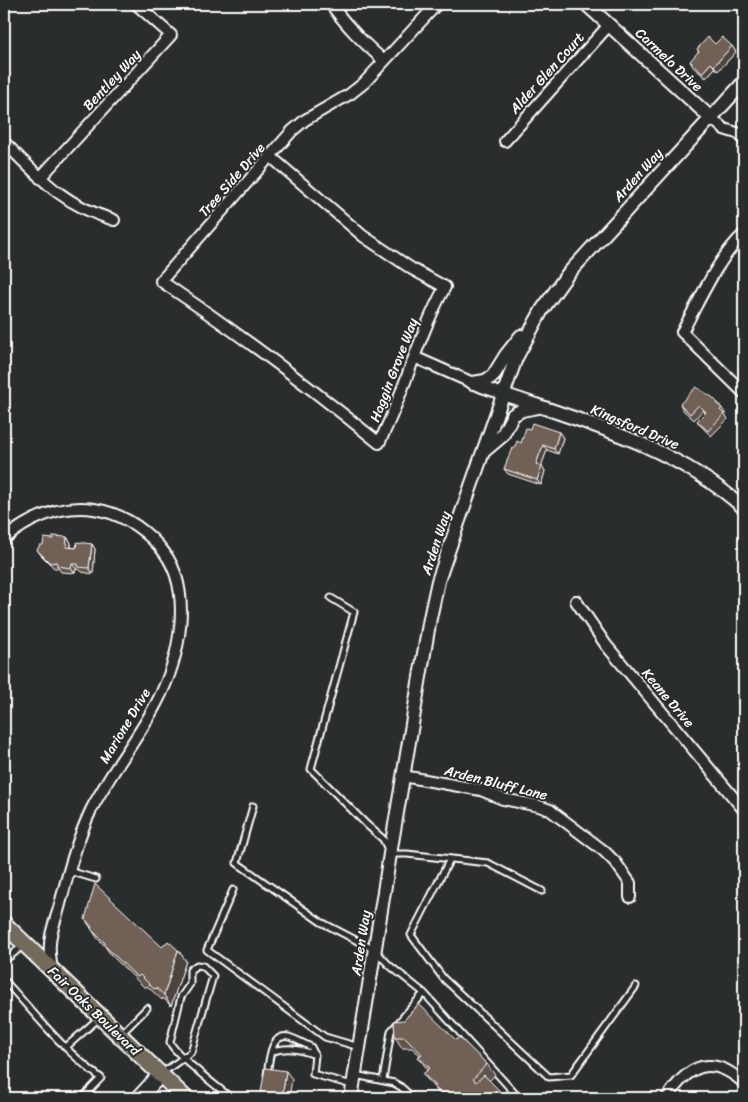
<svg xmlns="http://www.w3.org/2000/svg" width="748" height="1102" font-family="Sriracha,sans-serif">
  <style>
    .lines { fill: none; stroke-linecap: round; stroke-linejoin: round }
    .service-casing { stroke: #fff; stroke-width: 9 }
    .minor-casing { stroke: #fff; stroke-width: 14 }
    .tertiary-casing { stroke: #fff; stroke-width: 16 }
    .secondary-casing { stroke: #fff; stroke-width: 18 }
    .primary-casing { stroke: #fff; stroke-width: 19 }
    .service { stroke: #2a2d2e; stroke-width: 5 }
    .minor { stroke: #2a2d2e; stroke-width: 10 }
    .tertiary { stroke: #2a2d2e; stroke-width: 12 }
    .secondary { stroke: #2a2d2e; stroke-width: 14 }
    .primary { stroke: #726b5a; stroke-width: 15 }
    .wall { fill: #60534b; stroke: #fff }
    .shaded-wall { fill: #4e433d; stroke: #fff }
    .building { fill: #706057; stroke: #fff }
    .labels { text-anchor: middle; dominant-baseline: central; stroke-width: 4; stroke-linejoin: round; paint-order: stroke }
    .street-label { font-size: 14px; fill: #fff; stroke: #2a2d2e }
  </style>
  <rect width="100%" height="100%" fill="#2a2d2e"/>
  <filter id="ink" filterUnits="userSpaceOnUse"><feTurbulence type="fractalNoise" baseFrequency=".02" numOctaves="2"/><feDisplacementMap in="SourceGraphic" scale="10" xChannelSelector="R" yChannelSelector="G"/><feConvolveMatrix kernelMatrix="1 2 1 2 8 2 1 2 1" color-interpolation-filters="sRGB"/></filter>
  <g filter="url(#ink)">
    <g class="lines">
      <defs>
        <path id="service" d="M331 598 354 612 311 769 367 825 383 839 390 854H407L488 863 542 891
          M253 806 237 863 321 922 375 950 389 965 424 993 519 1098
          M450 859 411 935 443 978 549 1077 571 1075 636 986
          M69 871 96 879
          M233 890 207 950 325 1037 359 1047
          M4 961 24 945
          M4 980C35 1014 64 1051 101 1078L82 1098
          M121 1034 147 1008
          M66 1047 99 1018
          M271 1052C286 1046 300 1049 315 1055
          M161 1074 191 1052 213 976 203 966 197 965 190 970V984L181 997 170 1042C174 1054 219 1088 231 1098
          M267 1075C269 1063 270 1032 289 1037 296 1039 304 1044 311 1047L315 1055 313 1074 352 1085
          M355 1075 394 1083 401 1087 413 1098
          M383 1080 391 1031 424 993"/>
        <path id="minor" d="M331 4C346 26 364 43 384 61
          M711 118 724 129 740 134 744 141
          M505 141 609 25
          M4 142C40 178 63 205 114 220
          M270 156 363 236 412 269 445 287C417 338 405 392 379 443 309 386 237 332 161 281L292 131 305 120 350 94 364 83 437 4
          M40 178 171 35 136 4
          M744 234C717 259 700 300 682 332L744 393
          M414 357 482 387 503 394
          M4 539C30 518 60 504 94 509 121 513 141 526 159 546 196 587 180 659 156 704 137 740 110 773 91 810 76 842 68 874 59 908 56 919 50 932 50 944 49 952 51 962 52 971
          M576 601 606 645 744 810
          M403 776 481 790 503 799 539 806 550 810 604 851 616 863 630 883V897
          M667 1098C689 1064 712 1054 744 1083"/>
        <path id="tertiary" d="M586 4 711 118
          M473 383 485 381 493 376 506 355 521 336
          M503 394C588 423 676 447 744 508
          M483 452 502 436 513 415 522 410 538 407
          M351 1098 390 854 430 618 438 581 450 546 516 358 542 310 567 275 744 82"/>
        <path id="secondary" d="M139 1098 160 1075"/>
        <path id="primary" d="M4 924 185 1098"/>
      </defs>
      <use href="#service" class="service-casing"/>
      <use href="#minor" class="minor-casing"/>
      <use href="#tertiary" class="tertiary-casing"/>
      <use href="#secondary" class="secondary-casing"/>
      <use href="#primary" class="primary-casing"/>
      <use href="#service" class="service"/>
      <use href="#minor" class="minor"/>
      <use href="#tertiary" class="tertiary"/>
      <use href="#secondary" class="secondary"/>
      <use href="#primary" class="primary"/>
    </g>
    <path class="wall" d="M732 46 736 52 718 71 715 68 706 78 693 67 690 61 699 52 697 49Z
      M718 403 726 414H725L728 419 711 436 701 426 697 421 705 413 703 410 694 420 683 410 680 404Z
      M530 429 559 432 563 438 558 454 547 450 541 466 545 471 541 485 508 474 504 469 514 449 521 443Z
      M67 537 71 543V547L76 548 92 544 95 549 93 574 82 572 80 570 76 569 75 573 61 572 58 568H54L41 555 37 550 53 539Z
      M85 919 162 947 178 950 186 961 171 1006 163 998 162 1000 147 986 145 988 111 955 104 945 98 939Z
      M394 1021 456 1040 487 1064 495 1075 489 1081 502 1093 505 1098H443L431 1084 423 1074 428 1070 418 1057 420 1055 412 1048H402L395 1037Z"/>
    <path class="shaded-wall" d="M732 46 736 52 718 71 714 66Z
      M711 63 715 68 706 78 702 73Z
      M559 432 563 438 558 454 554 449Z
      M543 445 547 450 540 469 536 464Z
      M542 466 545 471 541 485 537 480Z
      M67 537 71 543 70 552 66 547Z
      M92 544 95 549 93 574 89 568Z
      M72 564 76 569 75 573 71 568Z
      M178 950 186 961 171 1006 164 995Z
      M286 1071 292 1079 289 1098H282Z"/>
    <path class="building" d="M708 37 715 44 722 37 732 46 714 66 711 63 702 73 690 61 699 51 697 49Z
      M696 387 712 397 718 403 717 404 722 408 720 410 724 414 708 431 697 421 706 412 699 405 690 414 680 404Z
      M532 423 559 432 554 449 543 445 536 464 542 466 537 480 504 469 512 448 514 449 517 441 521 443 526 428 530 429Z
      M53 536 67 537 66 547 76 548 77 542 92 544 89 568 78 567V564H72L71 568 57 566V562L50 563 37 550 40 545H43L44 538 53 539Z
      M95 884 162 947 168 941 178 950 164 995 156 988 154 989 140 975 137 977 104 945 105 943 91 929 92 927 85 919Z
      M419 1004 456 1040 459 1037 487 1064 473 1079 476 1082 484 1075 502 1093 496 1098H447L434 1087 436 1086 423 1074 430 1068 418 1057 422 1054 405 1037H395L394 1021 404 1020Z
      M265 1068 286 1071 282 1098H260Z"/>
  </g>
  <g class="labels">
    <g class="street-label">
      <text transform="translate(669 60) rotate(43)">Carmelo Drive</text>
      <text transform="translate(547 73) rotate(-48)">Alder Glen Court</text>
      <text transform="translate(112 80) rotate(-47)">Bentley Way</text>
      <text transform="translate(638 175) rotate(-48)">Arden Way</text>
      <text transform="translate(232 180) rotate(-49)">Tree Side Drive</text>
      <text transform="translate(394 370) rotate(-69)">Haggin Grove Way</text>
      <text transform="translate(635 427) rotate(23)">Kingsford Drive</text>
      <text transform="translate(436 543) rotate(-72)">Arden Way</text>
      <text transform="translate(668 698) rotate(50)">Keane Drive</text>
      <text transform="translate(125 726) rotate(-59)">Marione Drive</text>
      <text transform="translate(496 783) rotate(14)">Arden Bluff Lane</text>
      <text transform="translate(361 943) rotate(-81)">Arden Way</text>
      <text transform="translate(94 1011) rotate(44)">Fair Oaks Boulevard</text>
    </g>
  </g>
  <rect width="748" height="1102" fill="none" stroke="#2a2d2e" stroke-width="20"/>
  <rect x="10" y="10" width="728" height="1082" fill="none" stroke="#fff" stroke-width="2" filter="url(#ink)"/>
</svg>
